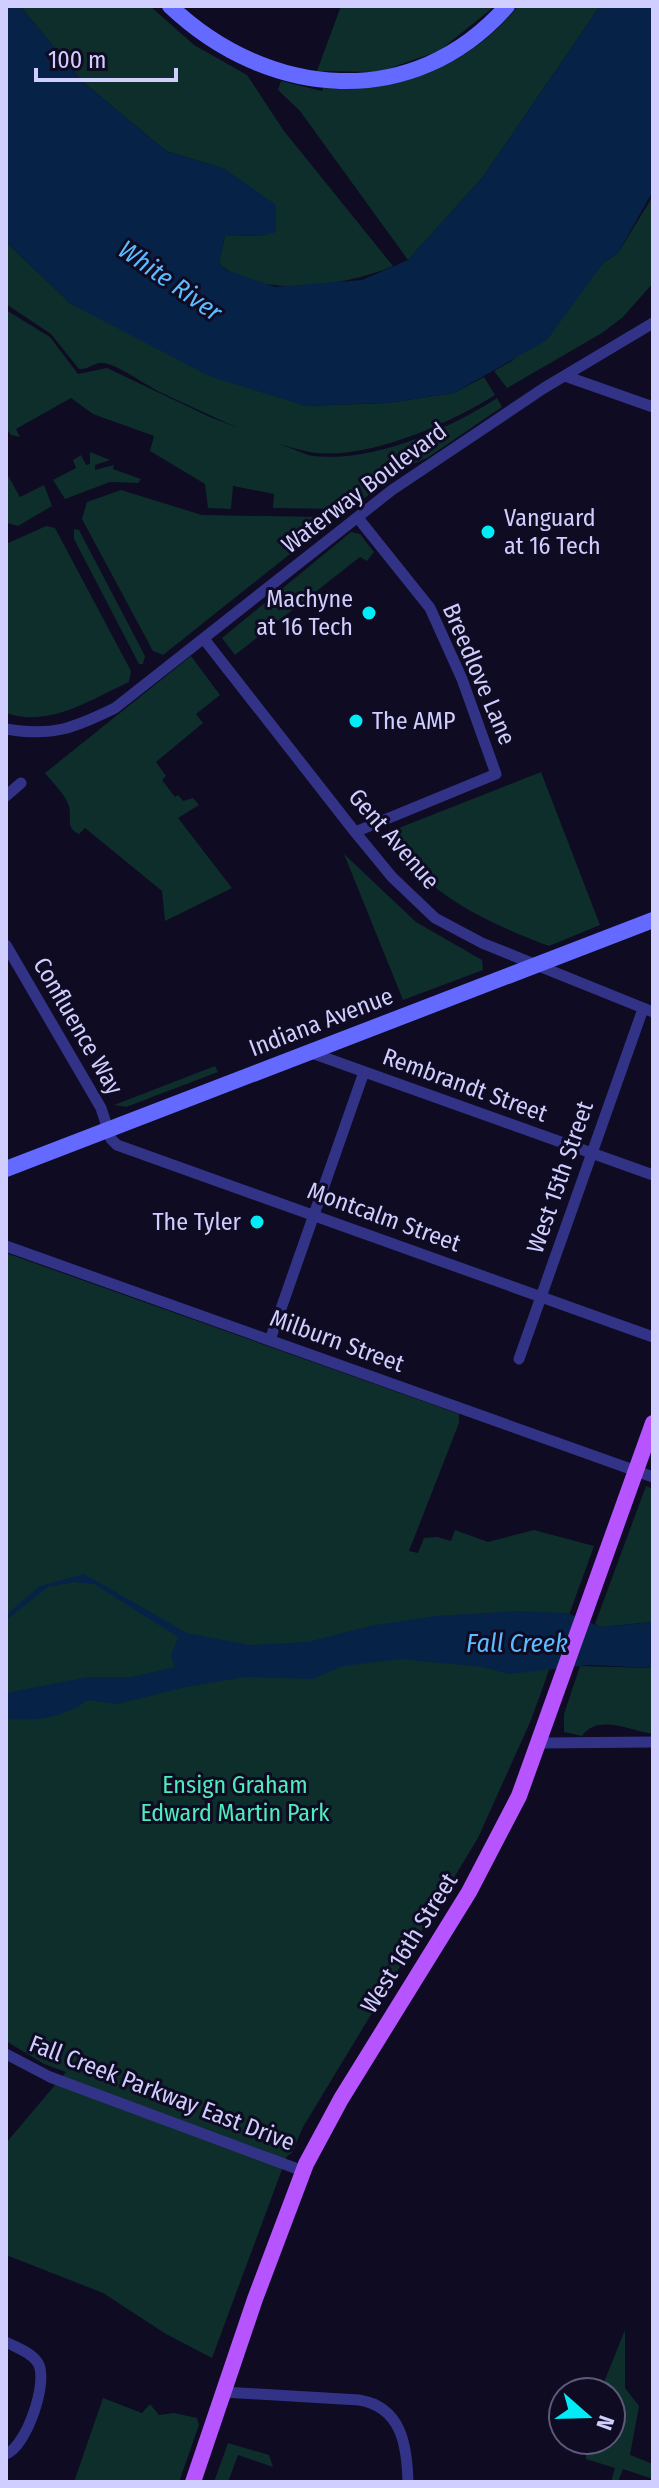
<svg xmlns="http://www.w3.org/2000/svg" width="659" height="2488" font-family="'Fira Sans Condensed',sans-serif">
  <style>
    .green { fill: #0e2e2b }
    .water { fill: #062247 }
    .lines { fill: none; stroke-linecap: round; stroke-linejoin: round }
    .minor { stroke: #323387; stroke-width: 11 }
    .secondary { stroke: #6469ff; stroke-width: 16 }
    .primary { stroke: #b654ff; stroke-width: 16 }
    .poi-dot { fill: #00edf8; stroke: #0e0b23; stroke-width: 3 }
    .labels { text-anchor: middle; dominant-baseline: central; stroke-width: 6; stroke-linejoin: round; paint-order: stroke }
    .street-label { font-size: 24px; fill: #d0cdff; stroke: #0e0b23 }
    .poi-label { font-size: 24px; fill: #d0cdff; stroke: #0e0b23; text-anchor: start }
    .park-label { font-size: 24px; fill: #4eebbb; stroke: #0e0b23 }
    .water-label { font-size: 26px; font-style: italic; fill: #5bbcff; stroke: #0e0b23 }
  </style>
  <rect width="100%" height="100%" fill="#0e0b23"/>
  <path class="green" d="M20 6H150L194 45 247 75 284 131 393 266C350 285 256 301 219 263L225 235 262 236 225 169 166 151 82 81Z
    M341 6H495L439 51 379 72 317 71Z
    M518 6H600L483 177 408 260 300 111 278 90 281 81 322 91 323 88C397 94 471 66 518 6Z
    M653 196V283L623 317 602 333 507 388 494 371 512 361 575 298 603 263 618 253Z
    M6 242 71 304 305 406 388 403 454 393 484 377 495 395C451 423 364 462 310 452 270 445 201 411 162 393 148 387 115 362 101 363 93 363 88 370 79 369L51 334 6 304Z
    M6 310 50 337 78 374 107 368 210 417 308 455C366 466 450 429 497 398L502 407 427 458 399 470 355 506 345 509 273 508 274 494 233 486 231 509 208 508 205 484 150 451 154 436 93 414 71 398 16 429 20 437 11 435 6 428Z
    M90 452 110 460 95 465V470L114 465 113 469 141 479 138 483 110 482 65 499 53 480 76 468 73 460 81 455 86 465 90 464Z
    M7 474 20 497 44 485 52 506 18 526 7 523Z
    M121 490 202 515 322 517 329 523 163 655 153 651 82 519 87 502Z
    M46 526 55 528 131 671 129 682C90 700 49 728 6 713V544Z
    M74 529 79 530 145 656 143 664H139L74 539Z
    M351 532 360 534 374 552 367 561 360 557 235 655 222 638Z
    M191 656 220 695 196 714 203 723 156 762 166 776 162 780 175 797 178 795 183 801 193 798 199 805 178 818 232 888 165 921 162 891 85 828 79 834C65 827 72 819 69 806 65 794 53 783 45 773Z
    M541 772 600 925 549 946C477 919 431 894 381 835Z
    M344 854 416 922 482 960 483 970 403 1000Z
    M215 1066 218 1072 126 1107 114 1105Z
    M6 1253 459 1414V1423L409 1551 418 1553 424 1538 437 1537 451 1541 455 1530 488 1542 534 1530 594 1546 531 1720 478 1838 303 2127 292 2153 287 2156 212 2358 166 2334 103 2293 6 2255V2143L66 2072 44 2064 6 2041Z
    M646 1486 653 1489V1622L601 1627 595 1624Z
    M580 1666 653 1668V1734C631 1731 598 1713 582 1736L564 1732V1714Z
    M625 2330V2388L639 2406 630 2455 653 2464V2479L623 2469 618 2482H611L615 2468 586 2459V2440H611V2392H600Z
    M103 2398 142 2413 150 2404 159 2415 174 2413 197 2418 199 2425 179 2482H74Z
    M228 2443 269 2455 273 2467 238 2455 228 2482H214Z"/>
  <path class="water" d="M6 6H20L82 81 166 151 225 169 276 205V232L262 236 225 235 219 263 226 270 275 287 362 280 408 260 483 177 600 6H653V191L618 253 603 263 547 340 454 393 388 403 305 406 209 376 71 304 6 242Z
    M84 1574 187 1633 249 1645 308 1642 370 1626 436 1616 518 1611 567 1613 601 1627 653 1622V1668L589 1665 509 1674 482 1667 400 1659 343 1666 313 1679 245 1677 181 1688 118 1704 88 1700C61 1719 38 1721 6 1719V1693L88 1677H131L175 1667 171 1656 178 1637 94 1584 74 1582 48 1587 6 1620V1615L40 1586Z"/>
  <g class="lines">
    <path class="minor" d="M565 376 653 407
      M204 639 355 832 392 877 435 918 482 943 653 1012
      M6 729C53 737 74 728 115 708L392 490 544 388 653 323
      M6 796 21 783
      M355 832 496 774 462 679 430 608 358 518
      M6 945 101 1108 111 1139 117 1145 653 1337
      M309 1052 653 1175
      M6 1246 653 1477
      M270 1340 364 1072
      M519 1359 643 1009
      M541 1743 653 1742
      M6 2054 50 2077 303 2171
      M6 2342C17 2348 31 2352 38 2363 49 2382 26 2447 6 2454
      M223 2392 359 2400C402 2407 407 2446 408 2482"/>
    <path class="secondary" d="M170 6C268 99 413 113 507 6
      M6 1169 653 920"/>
    <path class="primary" d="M193 2482 255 2299 306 2164 341 2099 469 1892 519 1796 653 1423"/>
  </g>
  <g class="poi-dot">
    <circle cx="488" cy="532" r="8"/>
    <circle cx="369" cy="613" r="8"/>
    <circle cx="356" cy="721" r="8"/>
    <circle cx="257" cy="1222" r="8"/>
  </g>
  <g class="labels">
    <g class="street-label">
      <text transform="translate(364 488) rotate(-37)">Waterway Boulevard</text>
      <text transform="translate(479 674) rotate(67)">Breedlove Lane</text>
      <text transform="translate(394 839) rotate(49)">Gent Avenue</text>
      <text transform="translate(321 1022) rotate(-21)">Indiana Avenue</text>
      <text transform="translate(78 1026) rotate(60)">Confluence Way</text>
      <text transform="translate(465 1085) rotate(20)">Rembrandt Street</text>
      <text transform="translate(560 1177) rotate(-71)">West 15th Street</text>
      <text transform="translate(384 1217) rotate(20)">Montcalm Street</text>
      <text transform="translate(337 1341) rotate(20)">Milburn Street</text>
      <text transform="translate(409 1943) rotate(-58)">West 16th Street</text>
      <text transform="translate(162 2093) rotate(21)">Fall Creek Parkway East Drive</text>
    </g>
    <g class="poi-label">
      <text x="504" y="518">Vanguard<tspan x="504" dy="28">at 16 Tech</tspan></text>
      <text x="353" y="599" text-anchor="end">Machyne<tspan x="353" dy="28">at 16 Tech</tspan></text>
      <text x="372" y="721">The AMP</text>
      <text x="241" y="1222" text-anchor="end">The Tyler</text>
    </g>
    <g class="park-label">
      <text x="235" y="1785">Ensign Graham<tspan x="235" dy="28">Edward Martin Park</tspan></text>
    </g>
    <g class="water-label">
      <text transform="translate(170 281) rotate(35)">White River</text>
      <text x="517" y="1643">Fall Creek</text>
    </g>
  </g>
  <rect width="659" height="2488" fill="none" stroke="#d0cdff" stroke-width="16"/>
  <g transform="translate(587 2416) rotate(110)"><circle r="38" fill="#0e0b23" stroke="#5c597b" stroke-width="2"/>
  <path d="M0-6L14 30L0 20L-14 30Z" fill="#00edf8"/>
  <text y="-12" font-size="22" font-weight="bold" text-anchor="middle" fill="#d0cdff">N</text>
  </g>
  <path d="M36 68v12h140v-12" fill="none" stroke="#d0cdff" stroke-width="4"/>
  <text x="48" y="68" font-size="24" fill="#d0cdff" stroke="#0e0b23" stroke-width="6" paint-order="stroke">100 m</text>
</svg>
